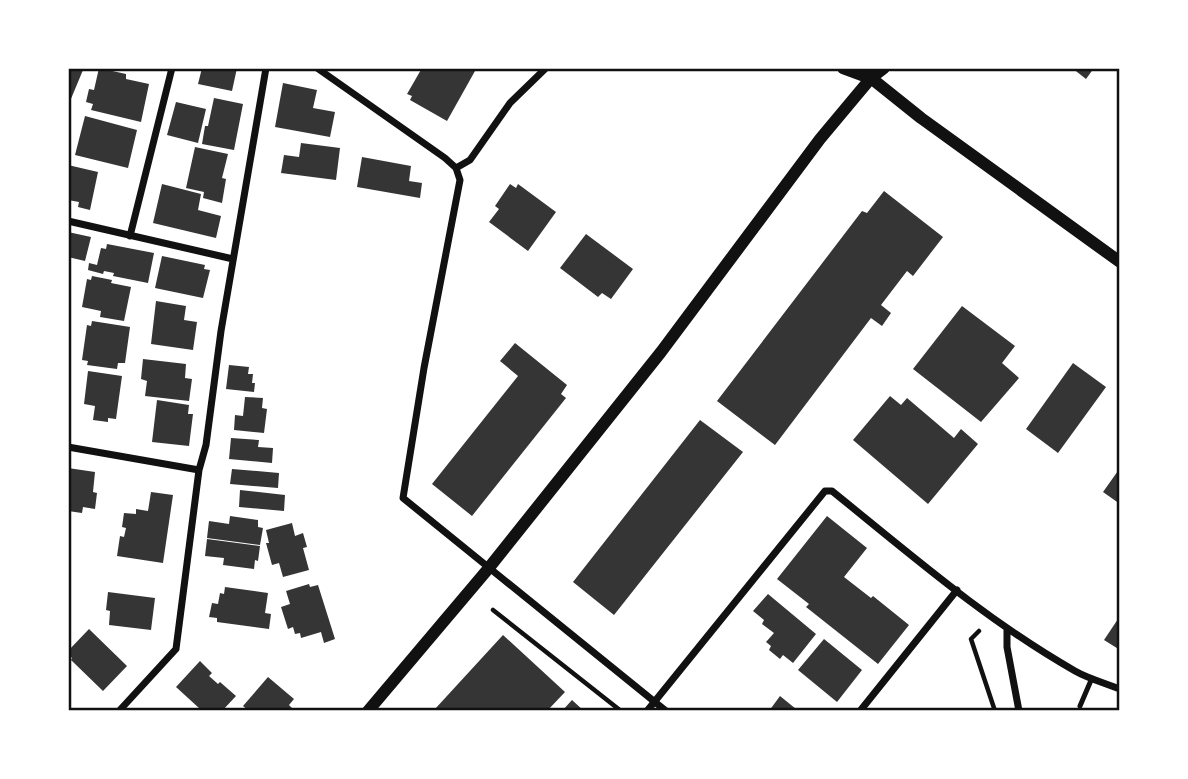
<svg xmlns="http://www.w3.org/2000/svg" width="1188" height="779" font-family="Overpass,sans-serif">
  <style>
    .building { fill: #353535 }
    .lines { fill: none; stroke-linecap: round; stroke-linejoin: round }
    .path { stroke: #111; stroke-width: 4.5 }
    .service { stroke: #111; stroke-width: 5 }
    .minor { stroke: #111; stroke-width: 7 }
    .tertiary { stroke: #111; stroke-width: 12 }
    .neatline { fill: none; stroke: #111; stroke-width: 2.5 }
  </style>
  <rect width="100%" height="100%" fill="#fff"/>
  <path class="building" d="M68 68 83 70 68 106Z
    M99 68 126 74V79L149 84 141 122 91 110 93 104 86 102 89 89 94 90Z
    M202 68H237L232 91 198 84Z
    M422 68H469L475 71 447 121 410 100 412 96 407 94Z
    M1072 68H1094L1086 79Z
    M283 83 317 90 313 108 335 112 330 137 275 127Z
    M214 98 243 104 234 150 202 144 205 126H208Z
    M176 102 206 109 198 143 167 135Z
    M85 116 137 130 128 168 75 155Z
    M301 143 340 148 336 180 281 173 284 155 299 157Z
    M195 147 228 154 222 178 226 179 222 203 203 198 204 192 186 188Z
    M362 157 411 166 409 181 422 183 420 198 357 187Z
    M68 165 98 172 90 210 78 207 79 202 68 200Z
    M162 184 201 194 198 210 221 216 216 238 153 223Z
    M510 184 516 188 518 184 556 212 528 251 489 222 499 209 495 206Z
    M884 191 943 237 913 276 907 271 881 305 891 313 882 326 871 318 775 445 717 401 862 211 867 213Z
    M68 232 91 237 85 261 68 257Z
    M586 234 633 269 611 299 602 293 598 297 560 268Z
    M107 244 154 253 148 283 113 276 114 273 104 271 103 274 88 270 89 263 97 265 101 248 106 249Z
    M162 256 205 265 204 269 210 270 203 298 155 288Z
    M92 276 112 280 111 283 131 287 124 321 100 317 101 311 82 307 87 279 91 280Z
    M156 301 186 306 184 320 197 322 193 350 151 344Z
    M962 306 1015 346 1002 363 1019 378 981 422 913 369Z
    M92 321 130 327 125 363H118L117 369 87 365 88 361 82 360 87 325 91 326Z
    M515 343 567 385 561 394 566 398 472 516 432 484 518 376 500 361Z
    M143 359 186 364 185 378 192 379 189 401 145 396 147 381 141 379Z
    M1073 363 1106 387 1058 453 1026 429Z
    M229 365 249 367 248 374H253L252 383H255L254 392 226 389Z
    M88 371 122 376 116 419 108 418V422L93 420 95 406 84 404Z
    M890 396 901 405 907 398 954 438 961 429 978 444 928 504 853 440Z
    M245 397 263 398 262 408 267 409 264 433 234 430 235 415 243 416Z
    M157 400 189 405 188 414H193L189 446 152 442Z
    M700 420 743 452 614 615 573 582Z
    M231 438 259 440 258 447 273 448 272 463 229 459Z
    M68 468 95 472 93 492 97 493 95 509 83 507 82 513 68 511Z
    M1120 468V504L1103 492Z
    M232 469 279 473 278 488 230 484Z
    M240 490 285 495 284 511 239 507Z
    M151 492 173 495 163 563 117 556 120 536 124 537 126 528 122 527 124 513 136 514V509L148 511Z
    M230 516 258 520V527L263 528 260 545 207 538 209 521 229 524Z
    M827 516 867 548 844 577 871 598 873 596 909 625 878 664 806 607 809 604 777 579Z
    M292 523 295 536 303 533 307 547 303 548 309 570 283 577 279 563 272 565 266 543H269L266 530Z
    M207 539 260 546 258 561 255 560 254 569 223 565 224 558 205 556Z
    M309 584 310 587 318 585 335 639 324 643 321 632 301 638 300 633 295 634 293 627 288 629 281 607 290 604 286 591Z
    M225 587 268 593 265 613 271 614 269 629 217 622V618L209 617 212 603 218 604 220 593 224 594Z
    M108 592 155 598 151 630 109 625 110 611 106 610Z
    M768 594 816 634 793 663 783 655 780 659 769 650 771 646 766 642 774 633 762 624 764 620 753 611Z
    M1120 616V650L1104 640Z
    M89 629 127 666 103 691 71 660 72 658 68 654V651Z
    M503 635 565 692 547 711H437L435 709Z
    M824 639 862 670 837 702 798 670Z
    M200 661 212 673 209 676 218 684 220 682 236 696 222 711H196L199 708 176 687Z
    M268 677 294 699 289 705 295 711H249L243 706Z
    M780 696 796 709 795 711H769Z
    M572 700 584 711H562Z"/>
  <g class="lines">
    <path class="path" d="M493 610 621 711
      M979 631 971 639 995 711"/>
    <path class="service" d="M1080 706 1092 678"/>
    <path class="minor" d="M317 68 445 158 456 168 460 180 424 368 403 498 666 711
      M456 168 470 160 510 103 546 68
      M68 221 233 259
      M130 236 172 68
      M68 447 199 470
      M1007 629V647L1019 711
      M119 711 176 649 199 470 206 445 221 331 266 68
      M647 711 825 491H832C910 554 987 621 1075 671 1089 679 1105 683 1120 689
      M860 711 957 590"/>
    <path class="tertiary" d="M843 68 870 78
      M864 68 871 78 921 118 1120 262
      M368 711 488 569 661 352 820 139 871 78 884 68"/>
  </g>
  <rect width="1188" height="779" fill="none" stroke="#ffffff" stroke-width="140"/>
  <rect x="70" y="70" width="1048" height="639" class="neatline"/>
</svg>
